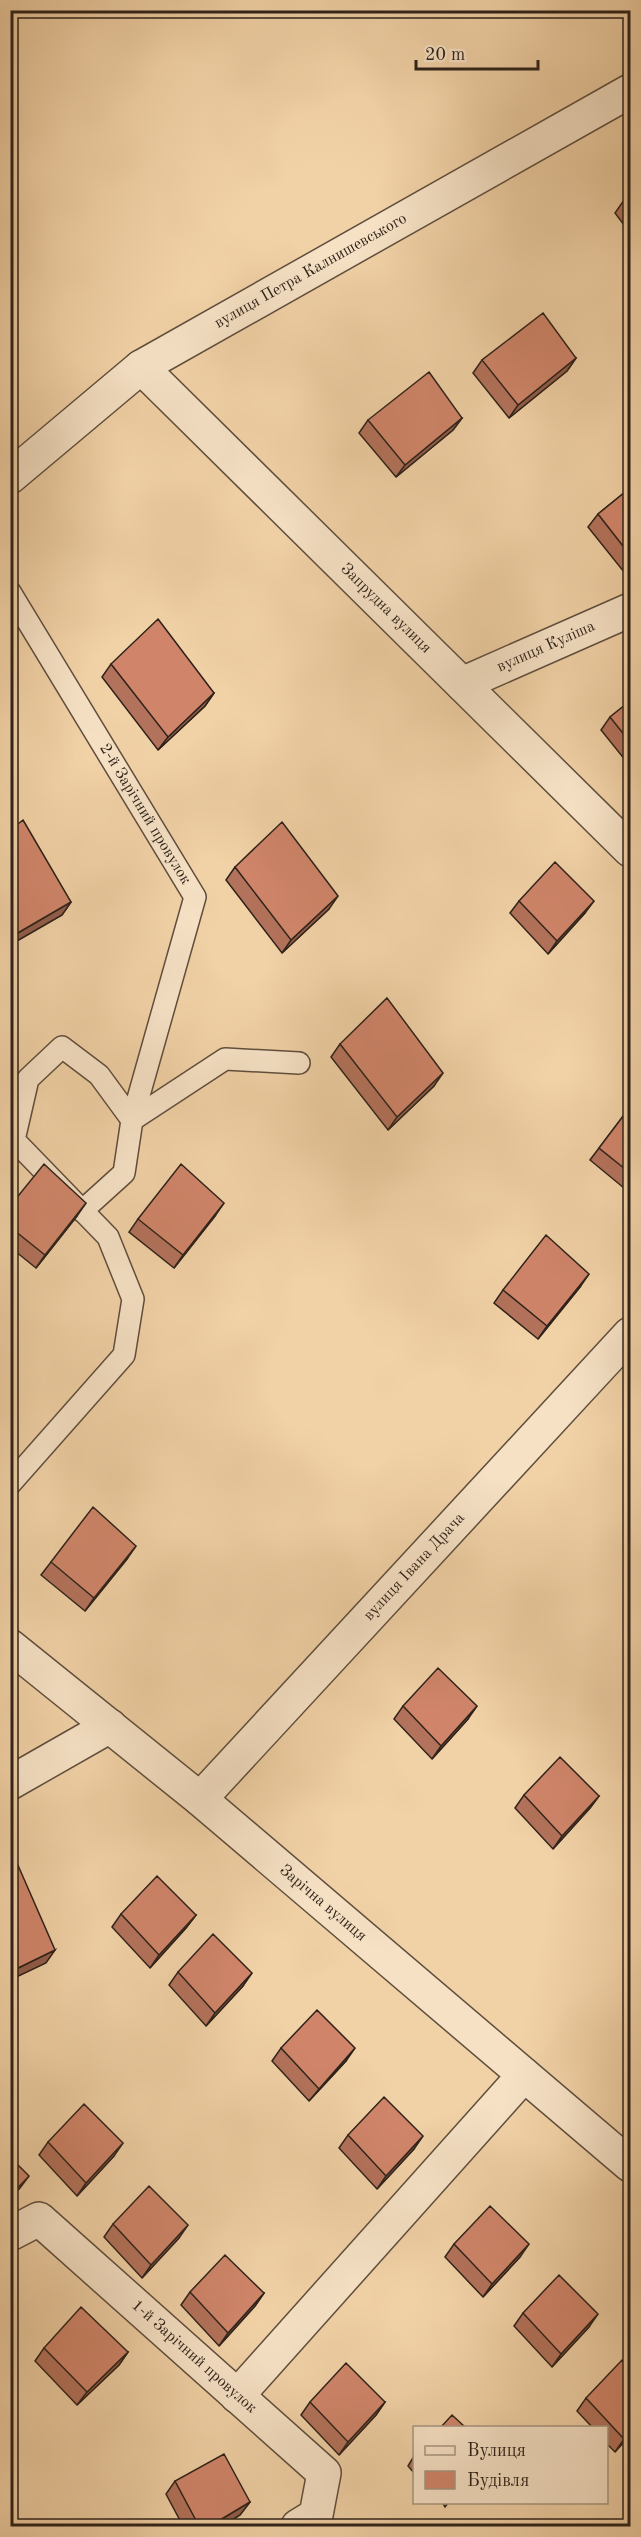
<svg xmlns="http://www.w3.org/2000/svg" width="641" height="2537" font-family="'Old Standard TT',serif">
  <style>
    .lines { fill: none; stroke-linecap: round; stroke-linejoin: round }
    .service-casing { stroke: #5f4e3d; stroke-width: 24 }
    .minor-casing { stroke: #5f4e3d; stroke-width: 36 }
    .service { stroke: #f6e1c5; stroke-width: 21 }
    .minor { stroke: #f6e1c5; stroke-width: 33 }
    .wall { fill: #b3725b; stroke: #2e221a; stroke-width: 1.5 }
    .shaded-wall { fill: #925d4a; stroke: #2e221a; stroke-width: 1.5 }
    .building { fill: #d0856a; stroke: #2e221a; stroke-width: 1.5 }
    .labels { text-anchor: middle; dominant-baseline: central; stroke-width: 5; stroke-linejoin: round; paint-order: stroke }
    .street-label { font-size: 16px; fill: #2e221a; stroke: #f6e1c5 }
  </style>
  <rect width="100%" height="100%" fill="#f1d1a6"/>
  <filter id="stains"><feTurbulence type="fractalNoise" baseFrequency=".00333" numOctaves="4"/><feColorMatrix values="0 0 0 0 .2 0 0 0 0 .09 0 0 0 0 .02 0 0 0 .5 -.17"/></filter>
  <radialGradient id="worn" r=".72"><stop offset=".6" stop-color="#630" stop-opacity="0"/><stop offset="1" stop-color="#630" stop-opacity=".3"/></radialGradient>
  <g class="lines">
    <defs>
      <g id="service">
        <path id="s1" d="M10 592 195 897 132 1120 124 1173 82 1211"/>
        <path d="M10 1484 124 1355 133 1299 108 1237 14 1140 28 1079 62 1047 99 1075 132 1120 225 1059 299 1063"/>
      </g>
      <g id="minor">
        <path id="s2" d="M141 367 630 850"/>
        <path id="s3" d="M10 477 141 367 630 91"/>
        <path id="s4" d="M462 684 630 610"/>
        <path id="s5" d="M10 1646 200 1799 630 2165"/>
        <path d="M10 1783 110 1726"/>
        <path id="s6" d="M200 1799 630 1334"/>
        <path id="s7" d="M10 2234 39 2219 324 2473 316 2515 298 2526"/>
        <path d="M237 2396 524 2075"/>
      </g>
    </defs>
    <use href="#service" class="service-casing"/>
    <use href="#minor" class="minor-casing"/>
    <use href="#service" class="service"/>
    <use href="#minor" class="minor"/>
  </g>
  <path class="wall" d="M630 195V233L615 213 624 200Z
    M576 358 567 371 509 418 473 373 482 360Z
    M462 418 453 430 396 477 359 433 368 420Z
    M630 488V567L624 572 588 527 598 514Z
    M111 664 214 693 205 706 158 750 102 677Z
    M630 701V766L601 730 610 717Z
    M10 830 71 902 62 915 10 945Z
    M235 867 329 909 282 953 226 880Z
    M519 901 585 913 548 954 510 913Z
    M340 1044 434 1086 388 1130 331 1057Z
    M630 1107V1193L590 1160Z
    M10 1206 77 1216 36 1268 10 1247Z
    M215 1216 174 1268 129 1232 138 1219Z
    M580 1287 538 1339 494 1303 503 1290Z
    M127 1559 85 1611 41 1575 51 1562Z
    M403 1706 468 1719 432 1759 394 1719Z
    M524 1795 599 1796 590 1808 553 1849 515 1808Z
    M121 1914 196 1915 186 1928 150 1968 112 1927Z
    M178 1972 243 1986 206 2026 169 1985Z
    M281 2048 346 2061 309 2101 272 2061Z
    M348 2135 414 2149 377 2189 339 2148Z
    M48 2142 114 2156 77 2196 39 2155Z
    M113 2224 179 2238 142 2278 104 2237Z
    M454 2244 520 2257 483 2297 445 2257Z
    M190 2292 264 2293 255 2306 219 2346 181 2305Z
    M523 2313 589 2327 552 2367 514 2326Z
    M44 2348 128 2352 119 2365 77 2405 35 2361Z
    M586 2398 630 2435 615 2452 606 2443V2427H592L577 2411Z
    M310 2402H385L376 2415 339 2455 301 2415Z
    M414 2456V2473L408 2466Z
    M175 2481 250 2502 240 2515 222 2526H183L166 2494Z
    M442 2502H449L445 2507Z"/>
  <path class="shaded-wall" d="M576 358 567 371 509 418 518 405Z
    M462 418 453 430 396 477 405 465Z
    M214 693 205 706 158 750 168 737Z
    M338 896 329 909 282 953 291 940Z
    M594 901 585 913 548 954 557 941Z
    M71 902 62 915 10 945V942L16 934Z
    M443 1073 434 1086 388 1130 397 1117Z
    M86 1203 77 1216 36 1268 45 1255Z
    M224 1203 215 1216 174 1268 183 1255Z
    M589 1274 580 1287 538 1339 547 1326Z
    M136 1546 127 1559 85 1611 94 1598Z
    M477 1706 468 1719 432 1759 441 1746Z
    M599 1796 590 1808 553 1849 562 1836Z
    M196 1915 186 1928 150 1968 159 1955Z
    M55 1950 46 1963 10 1980V1972Z
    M252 1973 243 1986 206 2026 215 2013Z
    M355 2048 346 2061 309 2101 319 2089Z
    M423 2136 414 2149 377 2189 386 2176Z
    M123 2143 114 2156 77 2196 86 2183Z
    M29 2176 20 2188 10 2199V2196Z
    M188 2225 179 2238 142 2278 151 2265Z
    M529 2244 520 2257 483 2297 492 2284Z
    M264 2293 255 2306 219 2346 228 2333Z
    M598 2314 589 2327 552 2367 561 2354Z
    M128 2352 119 2365 77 2405 87 2392Z
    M385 2402 376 2415 339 2455 348 2442Z
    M630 2432V2435L615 2452 624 2439Z
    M250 2502 240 2515 222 2526H210Z"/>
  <path class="building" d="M630 195V208L624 200Z
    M543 313 576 358 518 405 482 360Z
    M429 372 462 418 405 465 368 420Z
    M630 488V555L598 514Z
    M158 619 214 693 168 737 111 664Z
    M630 701V742L610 717Z
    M23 820 71 902 16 934 10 925V830Z
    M282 822 338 896 291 940 235 867Z
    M555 862 594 901 557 941 519 901Z
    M387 998 443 1073 397 1117 340 1044Z
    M630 1107V1173L599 1148Z
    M44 1164 86 1203 45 1255 10 1227V1206Z
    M181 1164 224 1203 183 1255 138 1219Z
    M546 1235 589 1274 547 1326 503 1290Z
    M93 1507 136 1546 94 1598 51 1562Z
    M438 1668 477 1706 441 1746 403 1706Z
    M560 1757 599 1796 562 1836 524 1795Z
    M17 1863 55 1950 10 1972V1867Z
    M157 1876 196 1915 159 1955 121 1914Z
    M213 1934 252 1973 215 2013 178 1972Z
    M317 2010 355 2048 319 2089 281 2048Z
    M384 2097 423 2136 386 2176 348 2135Z
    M84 2104 123 2143 86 2183 48 2142Z
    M10 2157 29 2176 10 2196Z
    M149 2186 188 2225 151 2265 113 2224Z
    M490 2206 529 2244 492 2284 454 2244Z
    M225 2255 264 2293 228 2333 190 2292Z
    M559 2275 598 2314 561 2354 523 2313Z
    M81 2307 128 2352 87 2392 44 2348Z
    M622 2360 630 2369V2432L624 2439 586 2398Z
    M346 2363 385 2402 348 2442 310 2402Z
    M452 2415 465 2427H441Z
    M224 2454 250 2502 210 2526H199L175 2481Z"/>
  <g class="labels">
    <g class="street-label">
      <text stroke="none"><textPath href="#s3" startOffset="366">вулиця Петра Калнишевського</textPath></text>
      <text stroke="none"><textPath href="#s2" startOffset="344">Запрудна вулиця</textPath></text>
      <text stroke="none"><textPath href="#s4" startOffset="92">вулиця Куліша</textPath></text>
      <text stroke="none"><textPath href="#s1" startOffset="260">2-й Зарічний провулок</textPath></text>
      <text stroke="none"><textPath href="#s6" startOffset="316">вулиця Івана Драча</textPath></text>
      <text stroke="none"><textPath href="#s5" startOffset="405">Зарічна вулиця</textPath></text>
      <text stroke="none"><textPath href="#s7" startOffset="240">1-й Зарічний провулок</textPath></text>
    </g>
  </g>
  <rect width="641" height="2537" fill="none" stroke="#f1d1a6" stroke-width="36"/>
  <rect x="12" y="12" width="617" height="2513" fill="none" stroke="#2e221a" stroke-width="3"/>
  <rect x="18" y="18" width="605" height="2501" fill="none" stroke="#2e221a" stroke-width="1.5"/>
  <rect x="413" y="2426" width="195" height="78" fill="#f6e1c5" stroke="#a69581" stroke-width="1.5"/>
  <rect x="425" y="2446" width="30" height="9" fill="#f6e1c5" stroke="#a69581" stroke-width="1.5"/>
  <text x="467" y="2456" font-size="18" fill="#2e221a">Вулиця</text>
  <rect x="425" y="2471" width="30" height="18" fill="#d0856a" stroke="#a69581" stroke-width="1.5"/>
  <text x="467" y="2486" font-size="18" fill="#2e221a">Будівля</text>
  <path d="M416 60v9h122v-9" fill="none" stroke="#2e221a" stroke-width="3"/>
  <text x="425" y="60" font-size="18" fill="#2e221a" stroke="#f6e1c5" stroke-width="4.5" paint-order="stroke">20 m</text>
  <rect width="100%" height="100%" filter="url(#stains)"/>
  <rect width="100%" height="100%" fill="url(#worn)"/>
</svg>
